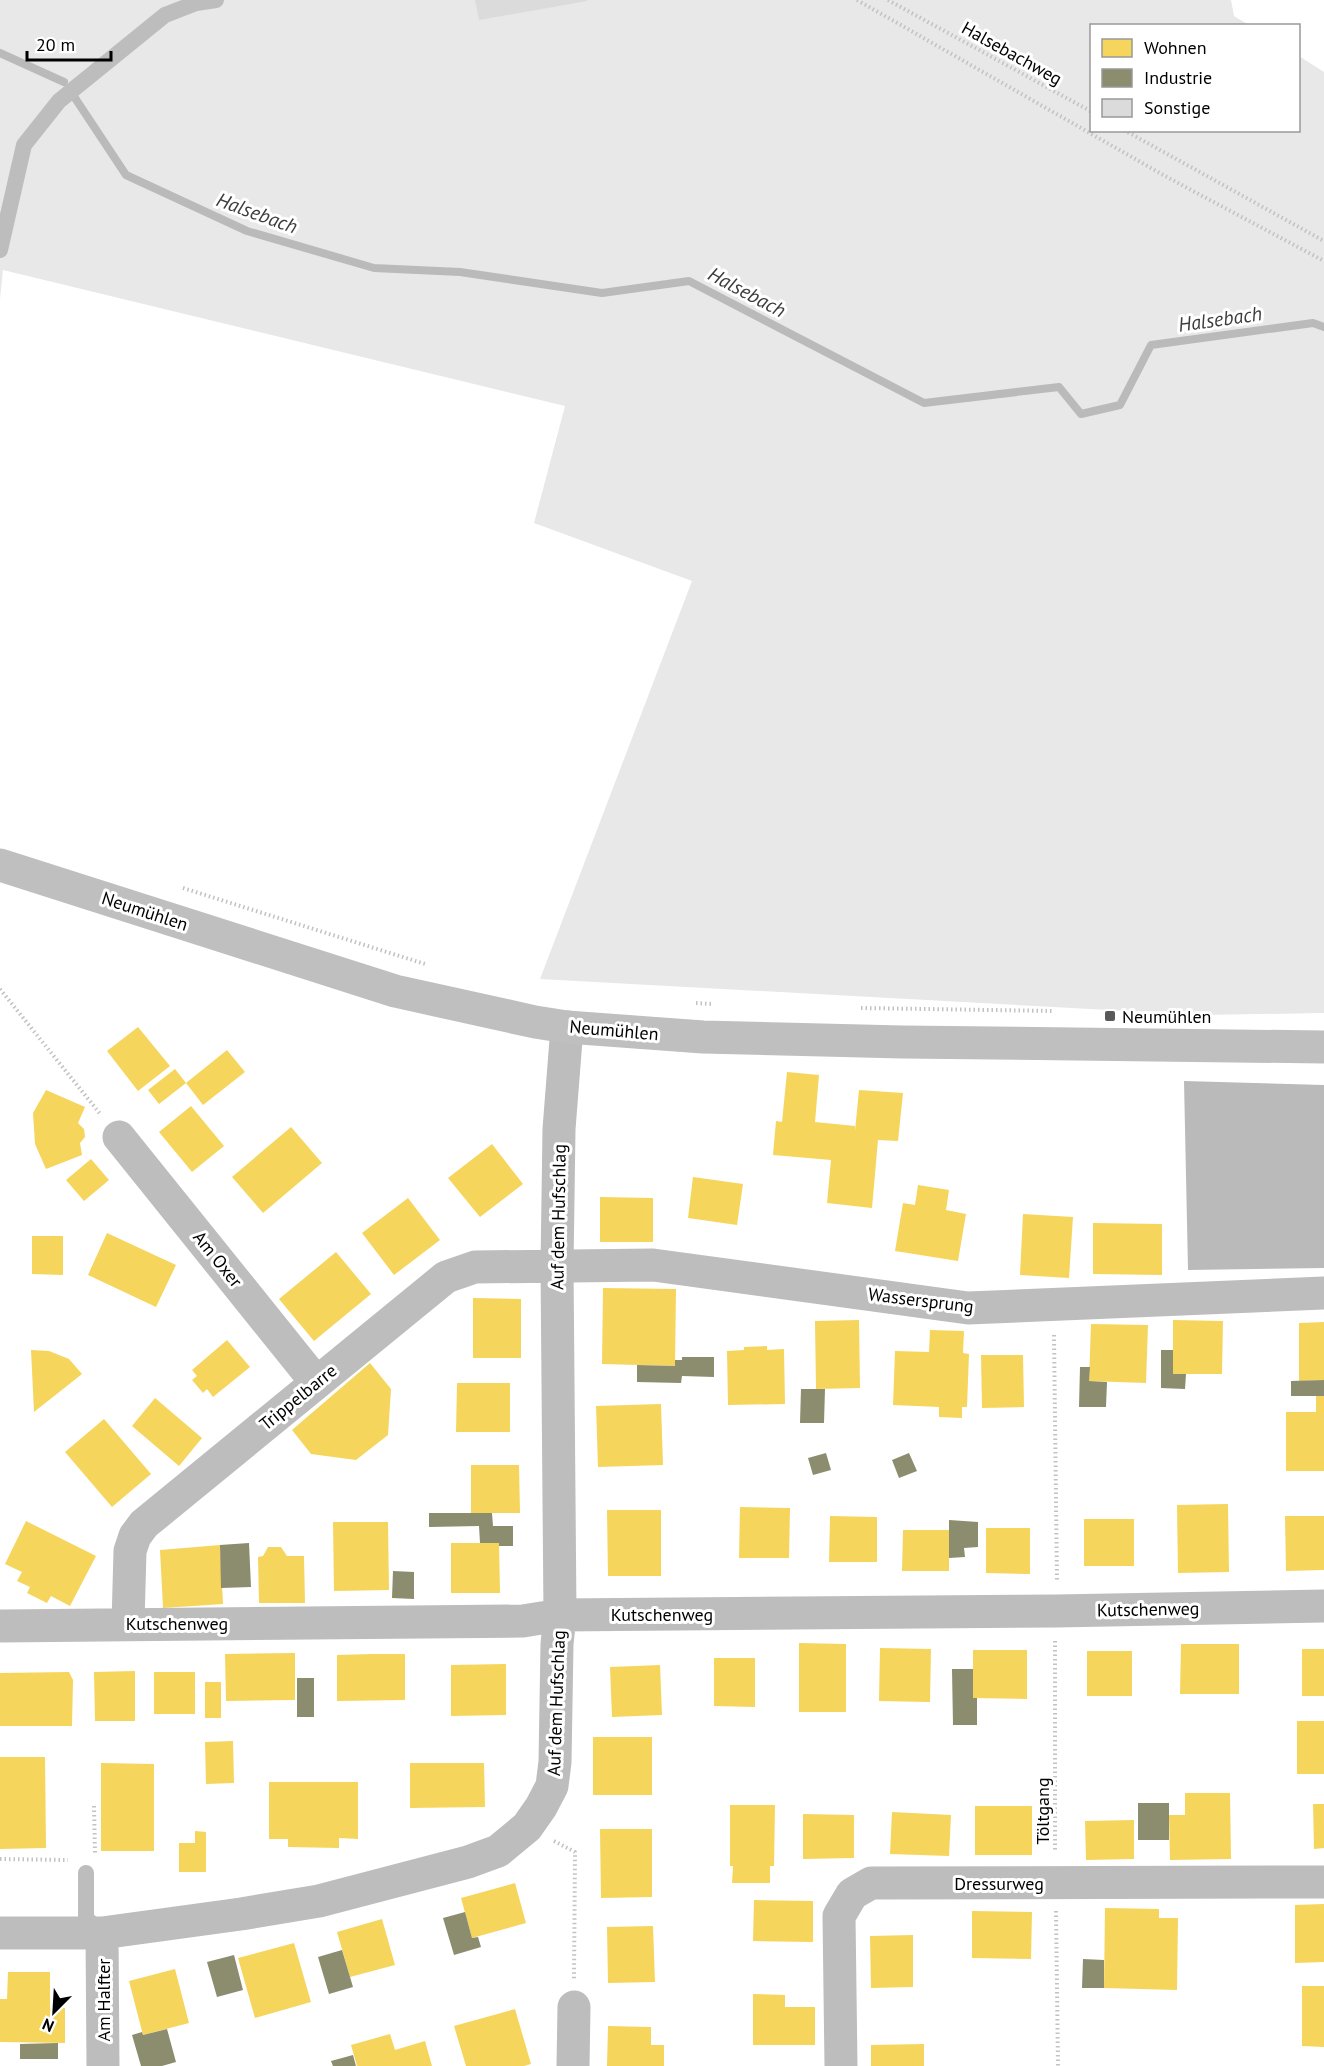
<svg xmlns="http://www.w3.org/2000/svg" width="1324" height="2066" font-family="'PT Sans',sans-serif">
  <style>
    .green { fill: #e8e8e8 }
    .water { fill: #bababa }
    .homes { fill: #f6d55c }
    .industry { fill: #8c8c6e }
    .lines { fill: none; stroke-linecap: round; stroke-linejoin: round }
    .stream { stroke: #bababa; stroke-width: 8 }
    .building { fill: #dbdbdb }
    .path { stroke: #c2c2c2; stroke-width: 4; stroke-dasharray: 1.5 3; stroke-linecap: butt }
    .lane { stroke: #bdbdbd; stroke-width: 16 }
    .street { stroke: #bdbdbd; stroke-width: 33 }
    .secondary { stroke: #bfbfbf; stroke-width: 33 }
    .poi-dot { fill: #595959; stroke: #fff; stroke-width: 2 }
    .labels { text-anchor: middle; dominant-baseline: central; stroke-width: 6; stroke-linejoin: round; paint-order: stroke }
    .street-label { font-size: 18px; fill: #000; stroke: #fff }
    .poi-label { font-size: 18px; fill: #000; stroke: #fff; text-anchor: start }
    .water-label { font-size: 20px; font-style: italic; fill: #3d3d3d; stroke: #fff }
  </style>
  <rect width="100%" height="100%" fill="#fff"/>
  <path class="green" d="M0 0H1231L1234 16 1249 25 1092 26V130H1298L1299 56 1324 72V1013L1202 1015 540 979 692 581 534 523 565 406 3 270 0 299Z"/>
  <path class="water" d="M1184 1081 1324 1085V1268L1188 1270Z"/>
  <path class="homes" d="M138 1027 170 1066 138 1091 107 1051Z
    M227 1050 245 1072 203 1105 186 1083 159 1104 148 1090 175 1069 186 1083Z
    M787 1072 819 1075 815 1122 855 1126V1131L859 1090 903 1093 898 1141 878 1140 872 1208 827 1203 831 1160 773 1155 776 1121 782 1122Z
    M46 1090 85 1107 78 1123 84 1129 85 1137 80 1143 82 1155 46 1169 35 1144 33 1113Z
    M191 1106 224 1146 192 1172 159 1132Z
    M291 1127 322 1163 263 1213 232 1177Z
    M492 1144 523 1184 480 1217 448 1178Z
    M91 1159 109 1180 84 1201 66 1180Z
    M693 1177 743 1184 737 1225 688 1218Z
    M918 1185 949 1190 946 1210 966 1214 958 1261 895 1251 903 1203 915 1205Z
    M600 1197 653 1198V1242H600Z
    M408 1198 440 1240 394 1275 362 1233Z
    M1023 1214 1073 1217 1069 1278 1020 1275Z
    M1093 1223 1162 1224V1275L1093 1274Z
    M107 1233 176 1265 156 1307 88 1275Z
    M32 1236H63V1275L32 1274Z
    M336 1252 371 1294 314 1341 279 1299Z
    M603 1288 676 1289 675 1366 602 1364Z
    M473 1298 521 1299V1358H473Z
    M859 1320 860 1388 816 1389 815 1321Z
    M1173 1320 1223 1321 1222 1374H1173Z
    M1324 1322V1380L1299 1381V1323Z
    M1091 1324 1148 1325 1146 1383 1089 1381Z
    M930 1330 964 1331 963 1353 969 1354 967 1407H962V1418L939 1417V1407L893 1405 895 1351 929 1352Z
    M227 1340 250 1367 213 1397 207 1389 203 1393 192 1380 197 1376 192 1370Z
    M767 1346V1350L784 1349 785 1404 728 1405 727 1351 744 1350V1347Z
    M31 1350 49 1351 69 1359 82 1374 34 1412Z
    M981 1355H1023L1024 1407 982 1408Z
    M370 1363 391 1389 388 1435 356 1460 311 1454 292 1430Z
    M457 1383H510V1432H456Z
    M1316 1396H1324V1471H1286V1412H1316Z
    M155 1398 202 1438 179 1466 132 1426Z
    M661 1404 663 1465 598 1467 596 1406Z
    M104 1419 151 1474 112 1507 65 1452Z
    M471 1465H519L520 1513H471Z
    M1228 1504 1229 1572 1178 1573 1177 1505Z
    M740 1507 790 1508 789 1558H739Z
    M607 1510H661V1576H608Z
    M830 1516 877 1517V1562H829Z
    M1285 1516H1324V1570L1286 1571Z
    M1084 1519H1134V1566H1084Z
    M26 1521 96 1556 70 1606 51 1596 47 1603 27 1593 30 1587 17 1581 22 1572 5 1564Z
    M333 1522H388L389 1590 334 1591Z
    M986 1528H1030V1574L986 1573Z
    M903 1530H949V1571H902Z
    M451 1543H499L500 1593H451Z
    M220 1545 223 1604 163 1608 160 1550Z
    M268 1547H281L287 1556H304L305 1603H259L258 1557 263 1556Z
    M799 1643 846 1644V1712H799Z
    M1181 1644H1239V1694H1180Z
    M880 1648 931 1649 930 1702 879 1701Z
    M1302 1649H1324V1696H1302Z
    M973 1650H1027V1699L973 1698Z
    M1087 1651H1132V1696H1087Z
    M295 1653V1700L226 1701 225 1654Z
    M372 1654H405V1700L337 1701V1655Z
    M714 1658H755V1707L714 1706Z
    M506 1664V1715L451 1716V1665Z
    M660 1665 662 1715 612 1717 610 1667Z
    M135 1671V1721H95L94 1672Z
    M69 1672 73 1680 72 1726H0V1673Z
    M154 1672H195V1714H154Z
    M205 1682H221V1718H205Z
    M1297 1721H1324V1774H1297Z
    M593 1737H652V1795H593Z
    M233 1741 234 1783 206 1784 205 1742Z
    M0 1757H45L46 1848 0 1849Z
    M101 1763 154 1764V1851H101Z
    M410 1763H484L485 1807 410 1808Z
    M269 1782H358V1839L339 1838V1848L288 1847V1839H269Z
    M1185 1793H1230L1231 1859 1170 1860 1169 1815H1185Z
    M1313 1804H1324V1848L1314 1849Z
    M730 1805H775L774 1866H770V1883H732L733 1866H730Z
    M975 1806H1032V1855H975Z
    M892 1812 951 1815 949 1856 890 1854Z
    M803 1814 854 1815V1858L803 1859Z
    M1134 1820V1859L1086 1860 1085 1821Z
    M600 1829H652V1897L601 1898Z
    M195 1831 206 1832V1872H179V1843H195Z
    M515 1883 526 1923 472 1938 461 1898Z
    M754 1900 813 1901V1942L753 1941Z
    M1324 1904V1962L1295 1963V1905Z
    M1105 1908 1159 1909V1918H1178L1177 1990 1104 1988Z
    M972 1911 1032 1912 1031 1959 972 1958Z
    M382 1919 395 1965 350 1977 337 1932Z
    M653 1926 655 1982 608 1983 607 1927Z
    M913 1935V1987L871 1988 870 1936Z
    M294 1943 311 2002 255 2018 238 1958Z
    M175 1969 189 2023 143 2035 129 1981Z
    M8 1972H50V2008H65V2043L0 2042V1999H7Z
    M1302 1986H1324V2047L1302 2046Z
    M753 1994 785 1995V2007H815V2045H753Z
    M515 2009 531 2064 524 2066H466L454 2026Z
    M608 2026 651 2027V2045H664V2066H607Z
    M390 2034 395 2050 425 2041 432 2066H357L351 2045Z
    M924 2044V2066H871V2045Z"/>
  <path class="industry" d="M1161 1350H1173V1374H1186L1185 1389 1161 1388Z
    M682 1357H714V1377L682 1376 681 1383 637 1382V1365L675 1366V1360H682Z
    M1080 1367H1090L1089 1381 1107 1382 1106 1407H1079Z
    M1324 1380V1396H1291V1381Z
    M801 1389H825L824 1423H800Z
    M826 1453 831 1470 813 1475 808 1458Z
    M909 1453 917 1471 899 1478 892 1460Z
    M429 1513H492L493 1526H513V1546H499V1543H480L479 1526 429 1527Z
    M949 1520 978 1522V1547L964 1548 965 1557 949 1558Z
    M249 1543 251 1587 221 1588 220 1545Z
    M393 1571 414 1572V1599L392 1598Z
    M952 1669H973V1698H977V1725H953Z
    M297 1678H314V1717H297Z
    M1138 1803H1169V1840H1138Z
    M465 1912 472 1938 478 1937 481 1947 454 1955 443 1918Z
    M342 1950 353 1987 329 1994 318 1957Z
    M234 1955 243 1990 217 1997 207 1962Z
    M1083 1959 1104 1960V1988H1082Z
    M167 2029 176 2062 162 2066H141L132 2035 142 2032 143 2035Z
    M58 2043V2059H20V2044Z
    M353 2055 356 2066H333L331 2061Z"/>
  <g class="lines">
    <path class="stream" d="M0 53 64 82
      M75 98 126 175 247 231 374 268 460 272 602 293 689 281 924 403 1059 387 1081 414 1120 405 1151 345 1313 323 1324 327"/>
  </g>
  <path class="building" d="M475 0H587V1L479 20Z"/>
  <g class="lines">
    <path class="path" d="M857 0 1165 176 1324 261
      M888 0 1092 112
      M1124 130 1324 241
      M183 888 425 964
      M0 989 101 1115
      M696 1003 712 1004
      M861 1008 1054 1011
      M1054 1335 1057 1582
      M1055 1641V1852
      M94 1806 95 1853
      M554 1841 575 1852 574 1979
      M0 1859 68 1860
      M1056 1911 1058 2066"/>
    <path class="lane" d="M0 250 24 145 59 101 165 15 196 3 216 0
      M86 1873V1918L102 1933"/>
    <path class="street" d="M119 1137 316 1382
      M128 1623 130 1551 135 1536 144 1524 446 1277 475 1267 653 1265 968 1308 1324 1293
      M1 1626 523 1621 560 1615 1056 1611 1324 1606
      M0 1933H102L241 1914 319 1901 468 1862 498 1851 527 1827 541 1807 552 1786 555 1762 557 1644 560 1615 557 1266 559 1129 567 1027
      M102 1933 103 2066
      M573 2066 574 2007
      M841 2066 839 1916 852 1894 871 1883 1324 1882"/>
    <path class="secondary" d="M0 865 395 991 535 1022 567 1027 703 1037 902 1042 1324 1047"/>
  </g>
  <rect class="poi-dot" x="1104" y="1010" width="12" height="12" rx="3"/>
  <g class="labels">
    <g class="street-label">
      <text transform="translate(1012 53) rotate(29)">Halsebachweg</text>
      <text transform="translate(145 911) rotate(18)">Neumühlen</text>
      <text transform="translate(614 1030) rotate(5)">Neumühlen</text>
      <text transform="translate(558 1217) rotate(-89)">Auf dem Hufschlag</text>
      <text transform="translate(218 1259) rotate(51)">Am Oxer</text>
      <text transform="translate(921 1300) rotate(7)">Wassersprung</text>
      <text transform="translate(298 1397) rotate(-39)">Trippelbarre</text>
      <text transform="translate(1148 1609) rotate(-1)">Kutschenweg</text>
      <text x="662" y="1614">Kutschenweg</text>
      <text x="177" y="1623">Kutschenweg</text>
      <text transform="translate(556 1703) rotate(-88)">Auf dem Hufschlag</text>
      <text transform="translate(1042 1811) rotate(-90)">Töltgang</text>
      <text x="999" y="1883">Dressurweg</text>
      <text transform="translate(103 2000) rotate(-90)">Am Halfter</text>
    </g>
    <g class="poi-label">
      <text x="1122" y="1016">Neumühlen</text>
    </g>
    <g class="water-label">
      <text transform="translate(257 213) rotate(20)">Halsebach</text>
      <text transform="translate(747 292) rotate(28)">Halsebach</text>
      <text transform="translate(1220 319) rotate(-8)">Halsebach</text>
    </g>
  </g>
  <rect x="1090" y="24" width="210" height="108" fill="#ffffff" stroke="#999999" stroke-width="1.5"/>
  <rect x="1102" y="39" width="30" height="18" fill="#f6d55c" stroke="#999999" stroke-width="1.5"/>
  <text x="1144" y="54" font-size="18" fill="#000000">Wohnen</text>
  <rect x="1102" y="69" width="30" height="18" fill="#8c8c6e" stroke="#999999" stroke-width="1.5"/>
  <text x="1144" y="84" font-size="18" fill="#000000">Industrie</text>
  <rect x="1102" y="99" width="30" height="18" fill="#dbdbdb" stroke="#999999" stroke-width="1.5"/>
  <text x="1144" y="114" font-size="18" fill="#000000">Sonstige</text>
  <g transform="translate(54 2012) rotate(204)" stroke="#ffffff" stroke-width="4.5" paint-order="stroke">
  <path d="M0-4.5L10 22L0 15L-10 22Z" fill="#000000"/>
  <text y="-9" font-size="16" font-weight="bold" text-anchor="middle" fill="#000000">N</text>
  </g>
  <path d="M27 51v9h84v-9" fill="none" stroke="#000000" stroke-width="3"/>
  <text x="36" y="51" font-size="18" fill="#000000" stroke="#ffffff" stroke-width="4.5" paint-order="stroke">20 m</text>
</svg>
